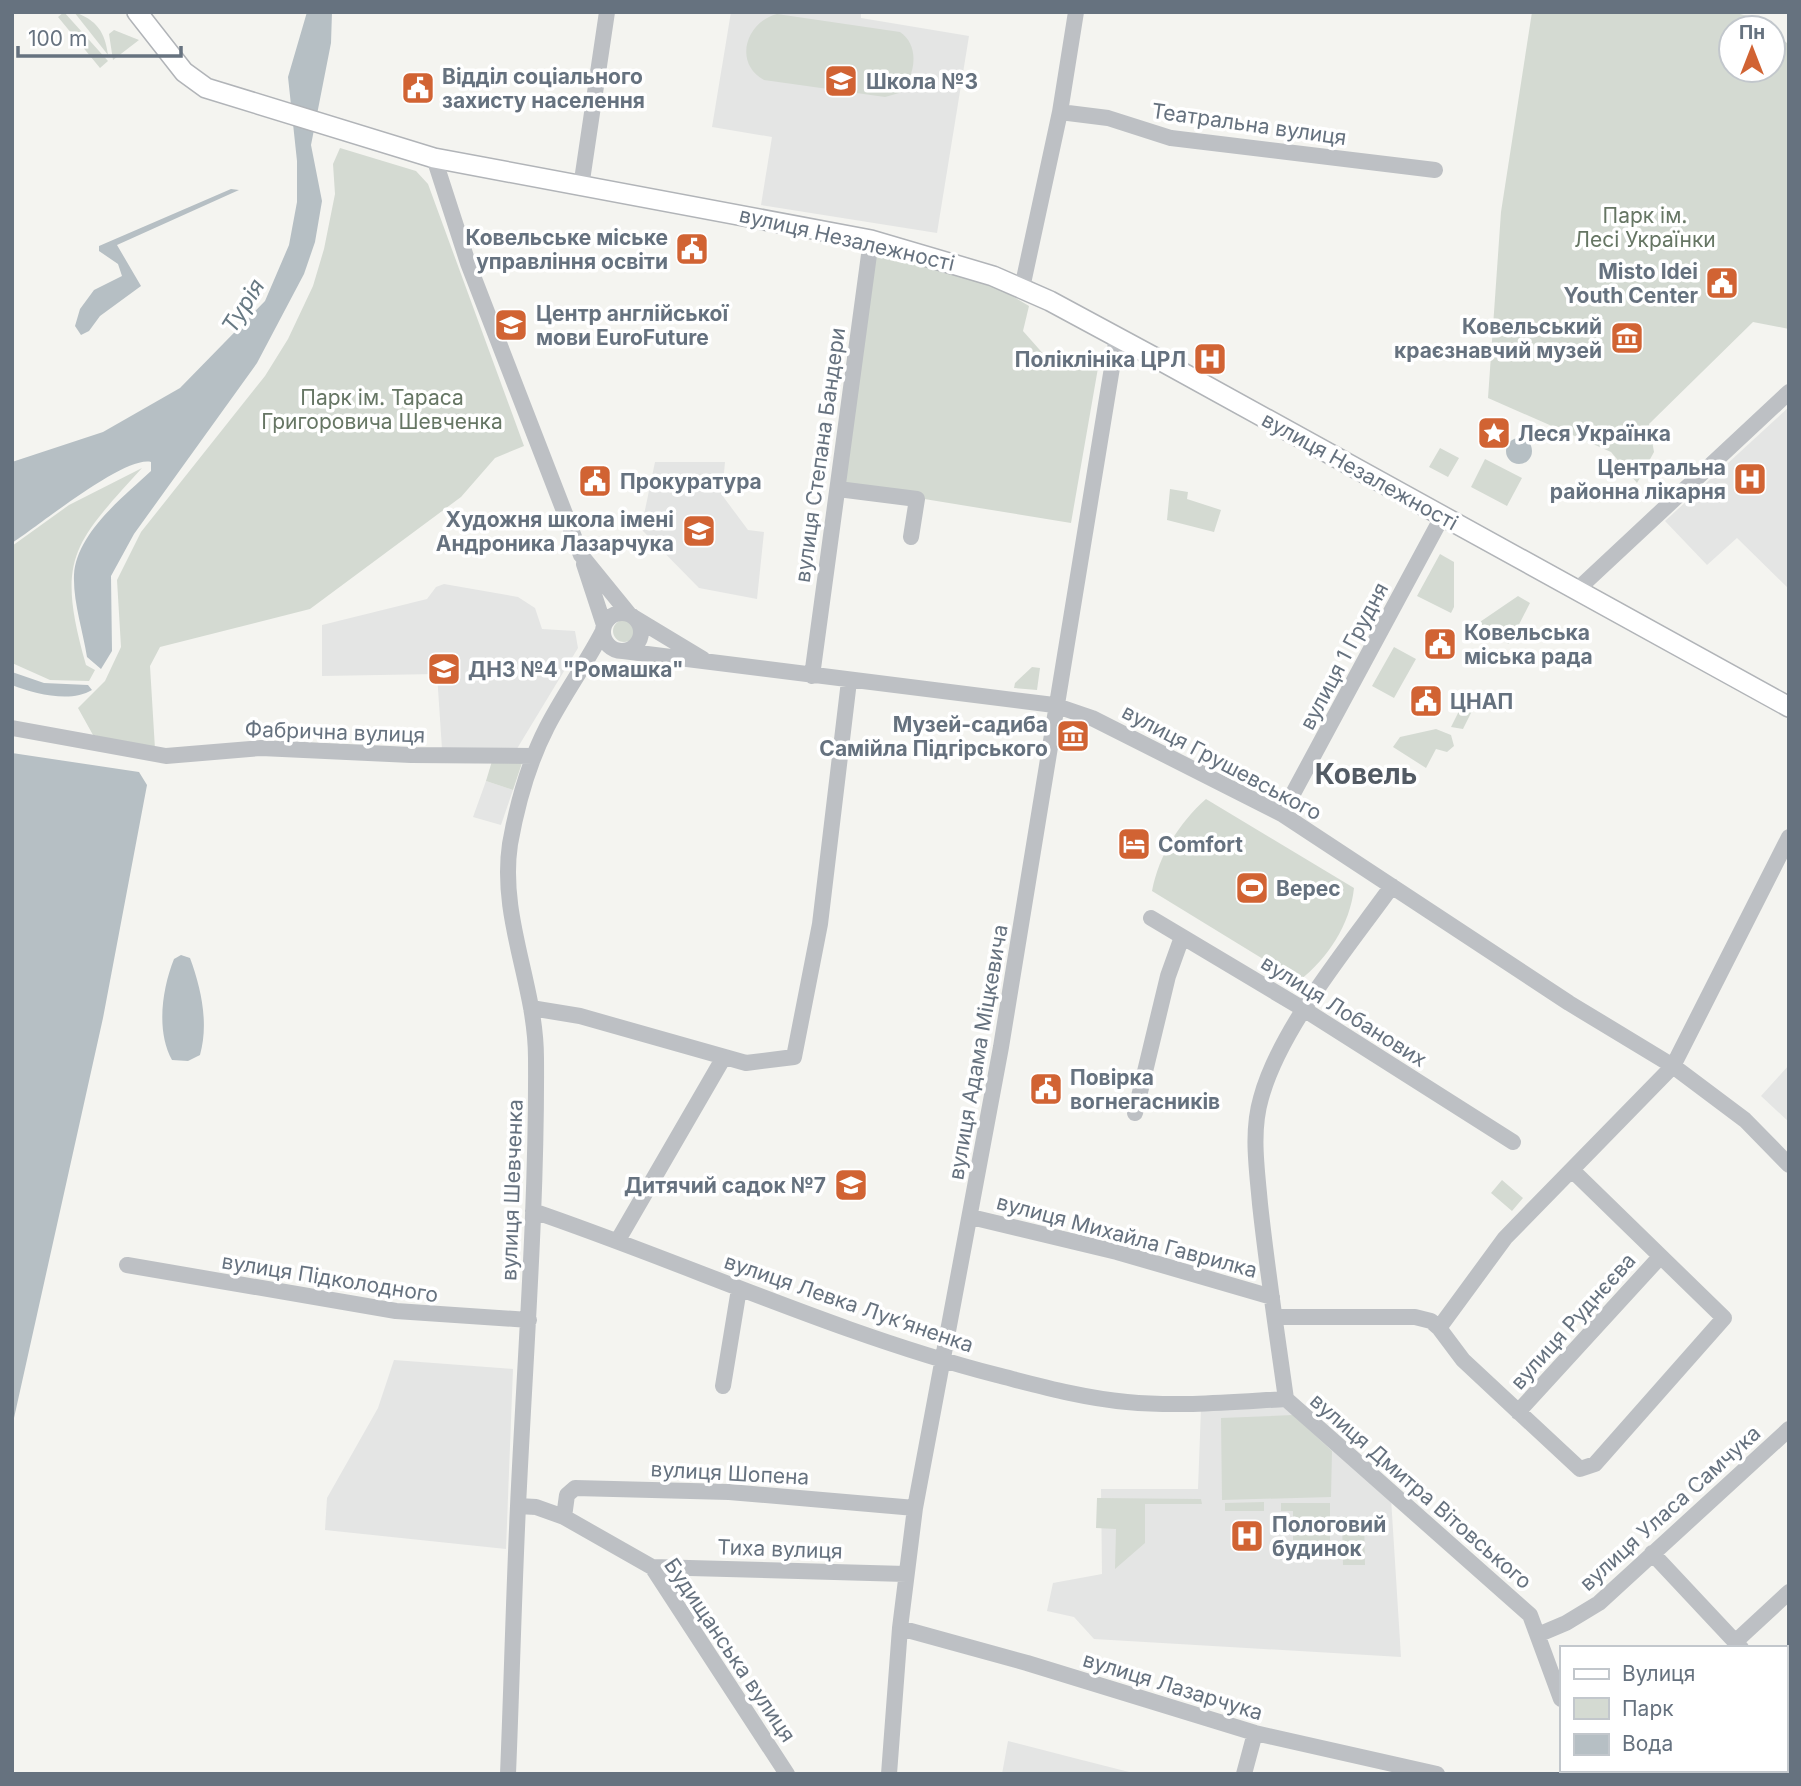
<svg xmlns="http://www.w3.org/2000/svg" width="1801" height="1786" font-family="Inter,sans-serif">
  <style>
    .built { fill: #e4e5e4 }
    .green { fill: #d4dad2 }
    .water { fill: #b6bfc4 }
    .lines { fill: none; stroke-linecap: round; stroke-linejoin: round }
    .major-casing { stroke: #b1b4b8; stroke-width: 22 }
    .minor { stroke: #bdc0c4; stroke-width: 16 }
    .major { stroke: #fff; stroke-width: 19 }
    .labels { text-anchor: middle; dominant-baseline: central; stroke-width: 7; stroke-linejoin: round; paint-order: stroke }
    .poi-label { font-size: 21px; font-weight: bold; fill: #66727f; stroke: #fff; text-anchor: start }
    .street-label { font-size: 21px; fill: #66727f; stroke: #fff }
    .park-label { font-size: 21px; fill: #667664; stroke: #fff }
    .water-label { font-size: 23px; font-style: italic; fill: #677983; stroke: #fff }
    .district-label { font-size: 28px; font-weight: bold; fill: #535b64; stroke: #fff }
  </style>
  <rect width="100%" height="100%" fill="#f4f4f0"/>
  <path class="built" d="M731 12H861V18L969 36 937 233 761 205 772 137 712 127Z
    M1789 407V589L1737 538 1707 565 1665 521Z
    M655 462H725L722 495 748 530 764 532 757 599 699 588 641 529Z
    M444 584 518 597 535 608 542 629 575 631 578 648 515 752 442 749 437 674 322 676V625L427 599 436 587Z
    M486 781 513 790 501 825 473 817Z
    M1789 1065V1122L1761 1096Z
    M394 1360 513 1369 506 1549 325 1530 327 1498 378 1408Z
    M1284 1403 1391 1498 1401 1657 1094 1639 1074 1617 1047 1611 1053 1583 1102 1574 1101 1489H1198L1201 1408Z
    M1008 1741 1074 1758 1137 1774H1002Z"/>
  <path class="green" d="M64 12 108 61 100 68 58 17Z
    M74 12C97 20 105 32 108 55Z
    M1532 12H1732L1763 20 1771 28H1731V70H1773V30L1789 45V329L1753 322 1649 424 1654 452 1637 483 1611 452 1488 398 1501 212Z
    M777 14 900 32C921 46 915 78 899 93L885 97 764 80C733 63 746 22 777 14Z
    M114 30 139 40 113 60 109 34Z
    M340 148 416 171 428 184 524 446 495 458 461 497 310 609 160 647 150 666 155 749 93 735 78 708 105 681 121 647 117 580 141 532 265 376 288 339 313 286 324 249 335 194 333 164Z
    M875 251 995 286 1029 306 1023 331 1054 366 1098 368 1071 523 845 486Z
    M1440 448 1459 458 1448 477 1429 467Z
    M1485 459 1522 478 1507 506 1471 487Z
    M142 468C72 545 56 559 86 665L95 670 89 681 50 680 12 663V546L69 505Z
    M1170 489 1188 492 1187 499 1221 510 1214 532 1167 520Z
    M1440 554 1454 562V607L1451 613 1417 596Z
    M1518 596 1530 603 1509 644 1474 626Z
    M613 631a11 11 0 1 1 22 0a11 11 0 1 1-22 0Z
    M1394 647 1416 659 1394 698 1372 686Z
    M1032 667 1040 668 1037 690 1014 688 1015 683Z
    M1469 691 1479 697 1463 729 1451 727Z
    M1436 729 1451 735 1454 746 1447 752 1436 749 1426 768 1393 747 1400 737Z
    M492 761 522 763 513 790 486 781Z
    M1206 799 1354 888C1350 925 1328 958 1299 981L1152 891C1159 855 1179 823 1206 799Z
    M1502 1180 1523 1198 1512 1211 1491 1193Z
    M1293 1415 1332 1451 1331 1497 1222 1500 1221 1418Z
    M1097 1498 1201 1499 1202 1504H1145V1543L1115 1569 1116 1529 1096 1528Z
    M1264 1502V1511H1225V1503Z
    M1281 1503H1330V1550L1293 1549V1511H1281Z
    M1342 1517H1364L1365 1565H1343Z"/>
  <path class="water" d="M307 12H332L331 43 311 145 322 201 315 242 304 274 257 363 134 534 111 576 112 651 101 669 87 657C83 631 73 602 74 575 76 534 123 497 151 471V462C125 455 37 527 12 543V462L103 432 180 388 265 301 289 245 297 202V161L288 77Z
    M231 189 239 190 117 245 141 286 100 316 89 331 81 335 75 326 80 309 94 290 122 276 118 264 99 251V246Z
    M1506 451a13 13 0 1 1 26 0a13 13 0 1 1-26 0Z
    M12 672 44 683 88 685 92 690C71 703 35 694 12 685Z
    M12 753 139 772 147 785 103 1018 12 1427Z
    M181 955 190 958C201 988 209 1023 200 1055L188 1061 172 1060C156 1031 162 989 174 959Z"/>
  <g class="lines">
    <defs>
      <path id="major" d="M137 12 184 72 206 88 434 158 871 240 993 276 1050 301 1165 363 1789 707"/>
    </defs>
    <use href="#major" class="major-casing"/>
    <path class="minor" d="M1060 112 1108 118 1171 138 1435 170
      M434 158 468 263 581 555 629 614
      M581 187 607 12
      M1022 288 1060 112 1076 12
      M838 489 917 499 911 537
      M584 564 604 625
      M1578 589 1789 392
      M603 632a19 19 0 1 1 38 0a19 19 0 1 1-38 0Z
      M635 618 703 659
      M623 651 1054 705 1092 718 1282 814 1569 1003 1673 1066 1745 1120 1789 1165
      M812 676 871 240
      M12 728 166 756 261 748 411 755 534 756
      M1282 814 1442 517
      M1392 886C1349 946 1280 1028 1261 1098 1251 1132 1257 1169 1260 1204 1267 1269 1277 1334 1286 1399L1530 1615 1561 1699
      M1151 918 1305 1010 1513 1142
      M531 1008 580 1016 746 1063 794 1057 820 924 849 681
      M1135 1113 1168 976 1182 937
      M533 1211C688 1264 838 1334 997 1375 1040 1386 1082 1398 1127 1402 1179 1407 1233 1402 1286 1399
      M971 1217 1117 1252 1272 1297
      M618 1240 724 1057
      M127 1265 396 1311 529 1320
      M1275 1317H1415L1431 1321 1439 1328 1463 1360 1580 1469 1595 1464 1724 1318 1573 1171
      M1439 1328 1505 1238 1673 1066 1789 837
      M723 1386 739 1289
      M1518 1412 1659 1258
      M518 1506 536 1507 564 1517 652 1567 787 1774
      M564 1517 567 1495 575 1488 729 1492 915 1508
      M1652 1553 1741 1648
      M652 1567 906 1574
      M900 1628 1027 1663 1255 1733 1437 1774
      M1540 1634 1566 1623 1599 1603 1789 1429
      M1735 1642 1789 1592
      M1785 1692 1789 1695
      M1585 1770 1586 1774
      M1785 1770 1789 1766
      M508 1774C512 1678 514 1582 519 1486 526 1344 537 1201 536 1058 536 985 499 918 510 844 517 805 529 762 547 727 564 694 586 664 603 631
      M889 1774 900 1628 915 1508 1001 1047 1117 337
      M1244 1774 1255 1733"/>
    <use href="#major" class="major"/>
  </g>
  <defs>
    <symbol id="school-square" viewBox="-11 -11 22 22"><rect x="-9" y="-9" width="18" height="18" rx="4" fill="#d16333" stroke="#fff"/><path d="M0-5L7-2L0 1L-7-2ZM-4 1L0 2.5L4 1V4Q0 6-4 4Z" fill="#fff"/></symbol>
    <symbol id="civic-square" viewBox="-11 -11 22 22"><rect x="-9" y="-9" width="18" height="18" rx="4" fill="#d16333" stroke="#fff"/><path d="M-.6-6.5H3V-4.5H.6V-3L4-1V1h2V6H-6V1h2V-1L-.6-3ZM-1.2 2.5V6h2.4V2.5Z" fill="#fff"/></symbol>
    <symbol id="museum-square" viewBox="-11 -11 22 22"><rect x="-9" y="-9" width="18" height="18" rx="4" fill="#d16333" stroke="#fff"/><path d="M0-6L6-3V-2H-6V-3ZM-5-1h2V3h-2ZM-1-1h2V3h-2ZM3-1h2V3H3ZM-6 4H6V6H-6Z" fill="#fff"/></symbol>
    <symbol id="hospital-square" viewBox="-11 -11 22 22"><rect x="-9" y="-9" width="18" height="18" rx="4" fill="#d16333" stroke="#fff"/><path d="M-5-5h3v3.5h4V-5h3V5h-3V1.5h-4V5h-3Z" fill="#fff"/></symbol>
    <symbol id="sight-square" viewBox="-11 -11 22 22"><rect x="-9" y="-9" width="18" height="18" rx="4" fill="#d16333" stroke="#fff"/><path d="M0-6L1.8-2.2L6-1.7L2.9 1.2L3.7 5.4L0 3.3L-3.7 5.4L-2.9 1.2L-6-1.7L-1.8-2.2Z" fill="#fff"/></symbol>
    <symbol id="hotel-square" viewBox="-11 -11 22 22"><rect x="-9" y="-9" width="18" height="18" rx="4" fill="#d16333" stroke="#fff"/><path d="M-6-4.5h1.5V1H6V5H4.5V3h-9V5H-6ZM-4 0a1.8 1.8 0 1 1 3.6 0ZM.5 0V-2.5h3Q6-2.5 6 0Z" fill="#fff"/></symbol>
    <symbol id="stadium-square" viewBox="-11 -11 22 22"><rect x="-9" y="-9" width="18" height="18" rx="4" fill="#d16333" stroke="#fff"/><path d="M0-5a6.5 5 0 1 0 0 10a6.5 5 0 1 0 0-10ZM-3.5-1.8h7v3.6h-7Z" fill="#fff"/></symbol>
  </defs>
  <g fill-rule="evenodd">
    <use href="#school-square" x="822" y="62" width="38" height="38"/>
    <use href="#civic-square" x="399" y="69" width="38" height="38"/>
    <use href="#civic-square" x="673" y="230" width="38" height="38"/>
    <use href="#civic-square" x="1703" y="264" width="38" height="38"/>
    <use href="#school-square" x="492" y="306" width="38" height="38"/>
    <use href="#museum-square" x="1608" y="319" width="38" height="38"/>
    <use href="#hospital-square" x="1191" y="340" width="38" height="38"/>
    <use href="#sight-square" x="1475" y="414" width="38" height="38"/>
    <use href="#hospital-square" x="1731" y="460" width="38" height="38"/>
    <use href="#civic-square" x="576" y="462" width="38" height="38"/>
    <use href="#school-square" x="680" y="512" width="38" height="38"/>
    <use href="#civic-square" x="1421" y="625" width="38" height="38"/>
    <use href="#school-square" x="425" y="650" width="38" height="38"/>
    <use href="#civic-square" x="1407" y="682" width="38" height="38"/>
    <use href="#museum-square" x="1054" y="717" width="38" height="38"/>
    <use href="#hotel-square" x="1115" y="825" width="38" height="38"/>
    <use href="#stadium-square" x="1233" y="869" width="38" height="38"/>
    <use href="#civic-square" x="1027" y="1070" width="38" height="38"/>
    <use href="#school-square" x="832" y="1166" width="38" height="38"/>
    <use href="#hospital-square" x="1228" y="1517" width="38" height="38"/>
  </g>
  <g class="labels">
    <g class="poi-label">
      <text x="442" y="76">Відділ соціального<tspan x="442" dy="24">захисту населення</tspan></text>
      <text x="866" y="81">Школа №3</text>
      <text x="668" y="237" text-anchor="end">Ковельське міське<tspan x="668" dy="24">управління освіти</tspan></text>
      <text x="1698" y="271" text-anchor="end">Misto Idei<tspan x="1698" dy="24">Youth Center</tspan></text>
      <text x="536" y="313">Центр англійської<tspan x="536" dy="24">мови EuroFuture</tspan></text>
      <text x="1602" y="326" text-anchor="end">Ковельський<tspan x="1602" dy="24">краєзнавчий музей</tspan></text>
      <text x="1186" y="359" text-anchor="end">Поліклініка ЦРЛ</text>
      <text x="1518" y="433">Леся Українка</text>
      <text x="1726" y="467" text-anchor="end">Центральна<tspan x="1726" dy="24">районна лікарня</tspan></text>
      <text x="620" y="481">Прокуратура</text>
      <text x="674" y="519" text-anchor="end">Художня школа імені<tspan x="674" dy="24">Андроника Лазарчука</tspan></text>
      <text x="1464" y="632">Ковельська<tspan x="1464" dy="24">міська рада</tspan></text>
      <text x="468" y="669">ДНЗ №4 "Ромашка"</text>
      <text x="1450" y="701">ЦНАП</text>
      <text x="1048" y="724" text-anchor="end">Музей-садиба<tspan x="1048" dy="24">Самійла Підгірського</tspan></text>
      <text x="1158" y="844">Comfort</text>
      <text x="1276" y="888">Верес</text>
      <text x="1070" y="1077">Повірка<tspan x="1070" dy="24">вогнегасників</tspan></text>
      <text x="826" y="1185" text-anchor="end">Дитячий садок №7</text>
      <text x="1272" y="1524">Пологовий<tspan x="1272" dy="24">будинок</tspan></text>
    </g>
    <g class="street-label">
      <text transform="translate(1249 124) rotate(8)">Театральна вулиця</text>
      <text transform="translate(847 239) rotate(13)">вулиця Незалежності</text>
      <text transform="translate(820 455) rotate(-82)">вулиця Степана Бандери</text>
      <text transform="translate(1360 471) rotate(29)">вулиця Незалежності</text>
      <text transform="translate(1344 656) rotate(-62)">вулиця 1 Грудня</text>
      <text transform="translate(335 732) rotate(2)">Фабрична вулиця</text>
      <text transform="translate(1222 762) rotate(28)">вулиця Грушевського</text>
      <text transform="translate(1344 1011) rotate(32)">вулиця Лобанових</text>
      <text transform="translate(978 1052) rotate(-80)">вулиця Адама Міцкевича</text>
      <text transform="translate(512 1190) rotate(-88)">вулиця Шевченка</text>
      <text transform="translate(1127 1236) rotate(15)">вулиця Михайла Гаврилка</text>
      <text transform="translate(330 1278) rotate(9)">вулиця Підколодного</text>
      <text transform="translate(849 1303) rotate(19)">вулиця Левка Лукʼяненка</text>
      <text transform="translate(1573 1321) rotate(-48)">вулиця Руднєєва</text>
      <text transform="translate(730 1473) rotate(3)">вулиця Шопена</text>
      <text transform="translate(1421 1491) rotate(41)">вулиця Дмитра Вітовського</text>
      <text transform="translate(1670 1508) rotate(-42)">вулиця Уласа Самчука</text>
      <text transform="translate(780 1549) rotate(2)">Тиха вулиця</text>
      <text transform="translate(730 1650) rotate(56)">Будищанська вулиця</text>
      <text transform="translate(1173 1686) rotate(17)">вулиця Лазарчука</text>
    </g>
    <g class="park-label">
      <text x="1645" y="215">Парк ім.<tspan x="1645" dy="24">Лесі Українки</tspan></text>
      <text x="382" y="397">Парк ім. Тараса<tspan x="382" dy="24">Григоровича Шевченка</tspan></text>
    </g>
    <g class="water-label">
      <text transform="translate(243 306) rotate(-58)">Турія</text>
    </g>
    <g class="district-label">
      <text x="1366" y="774">Ковель</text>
    </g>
  </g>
  <rect width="1801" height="1786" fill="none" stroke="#66727f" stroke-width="28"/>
  <rect x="1560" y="1646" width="228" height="126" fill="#ffffff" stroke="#c2c7cc" stroke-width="2"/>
  <rect x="1574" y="1669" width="35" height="10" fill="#ffffff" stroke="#c2c7cc" stroke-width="2"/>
  <text x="1622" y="1681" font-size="21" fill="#66727f">Вулиця</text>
  <rect x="1574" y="1698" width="35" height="21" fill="#d4dad2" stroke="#c2c7cc" stroke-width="2"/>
  <text x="1622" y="1716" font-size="21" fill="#66727f">Парк</text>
  <rect x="1574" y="1734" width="35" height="21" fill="#b6bfc4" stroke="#c2c7cc" stroke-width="2"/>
  <text x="1622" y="1751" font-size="21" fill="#66727f">Вода</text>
  <g transform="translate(1752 49)"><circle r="33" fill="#ffffff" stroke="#c2c7cc" stroke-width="2"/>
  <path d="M0-5L12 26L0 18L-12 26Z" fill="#d16333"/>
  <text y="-10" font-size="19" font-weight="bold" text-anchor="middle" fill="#66727f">Пн</text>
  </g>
  <path d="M18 46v10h163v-10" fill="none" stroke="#66727f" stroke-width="3.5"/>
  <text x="28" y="46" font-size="21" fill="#66727f" stroke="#ffffff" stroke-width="5" paint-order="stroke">100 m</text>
</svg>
